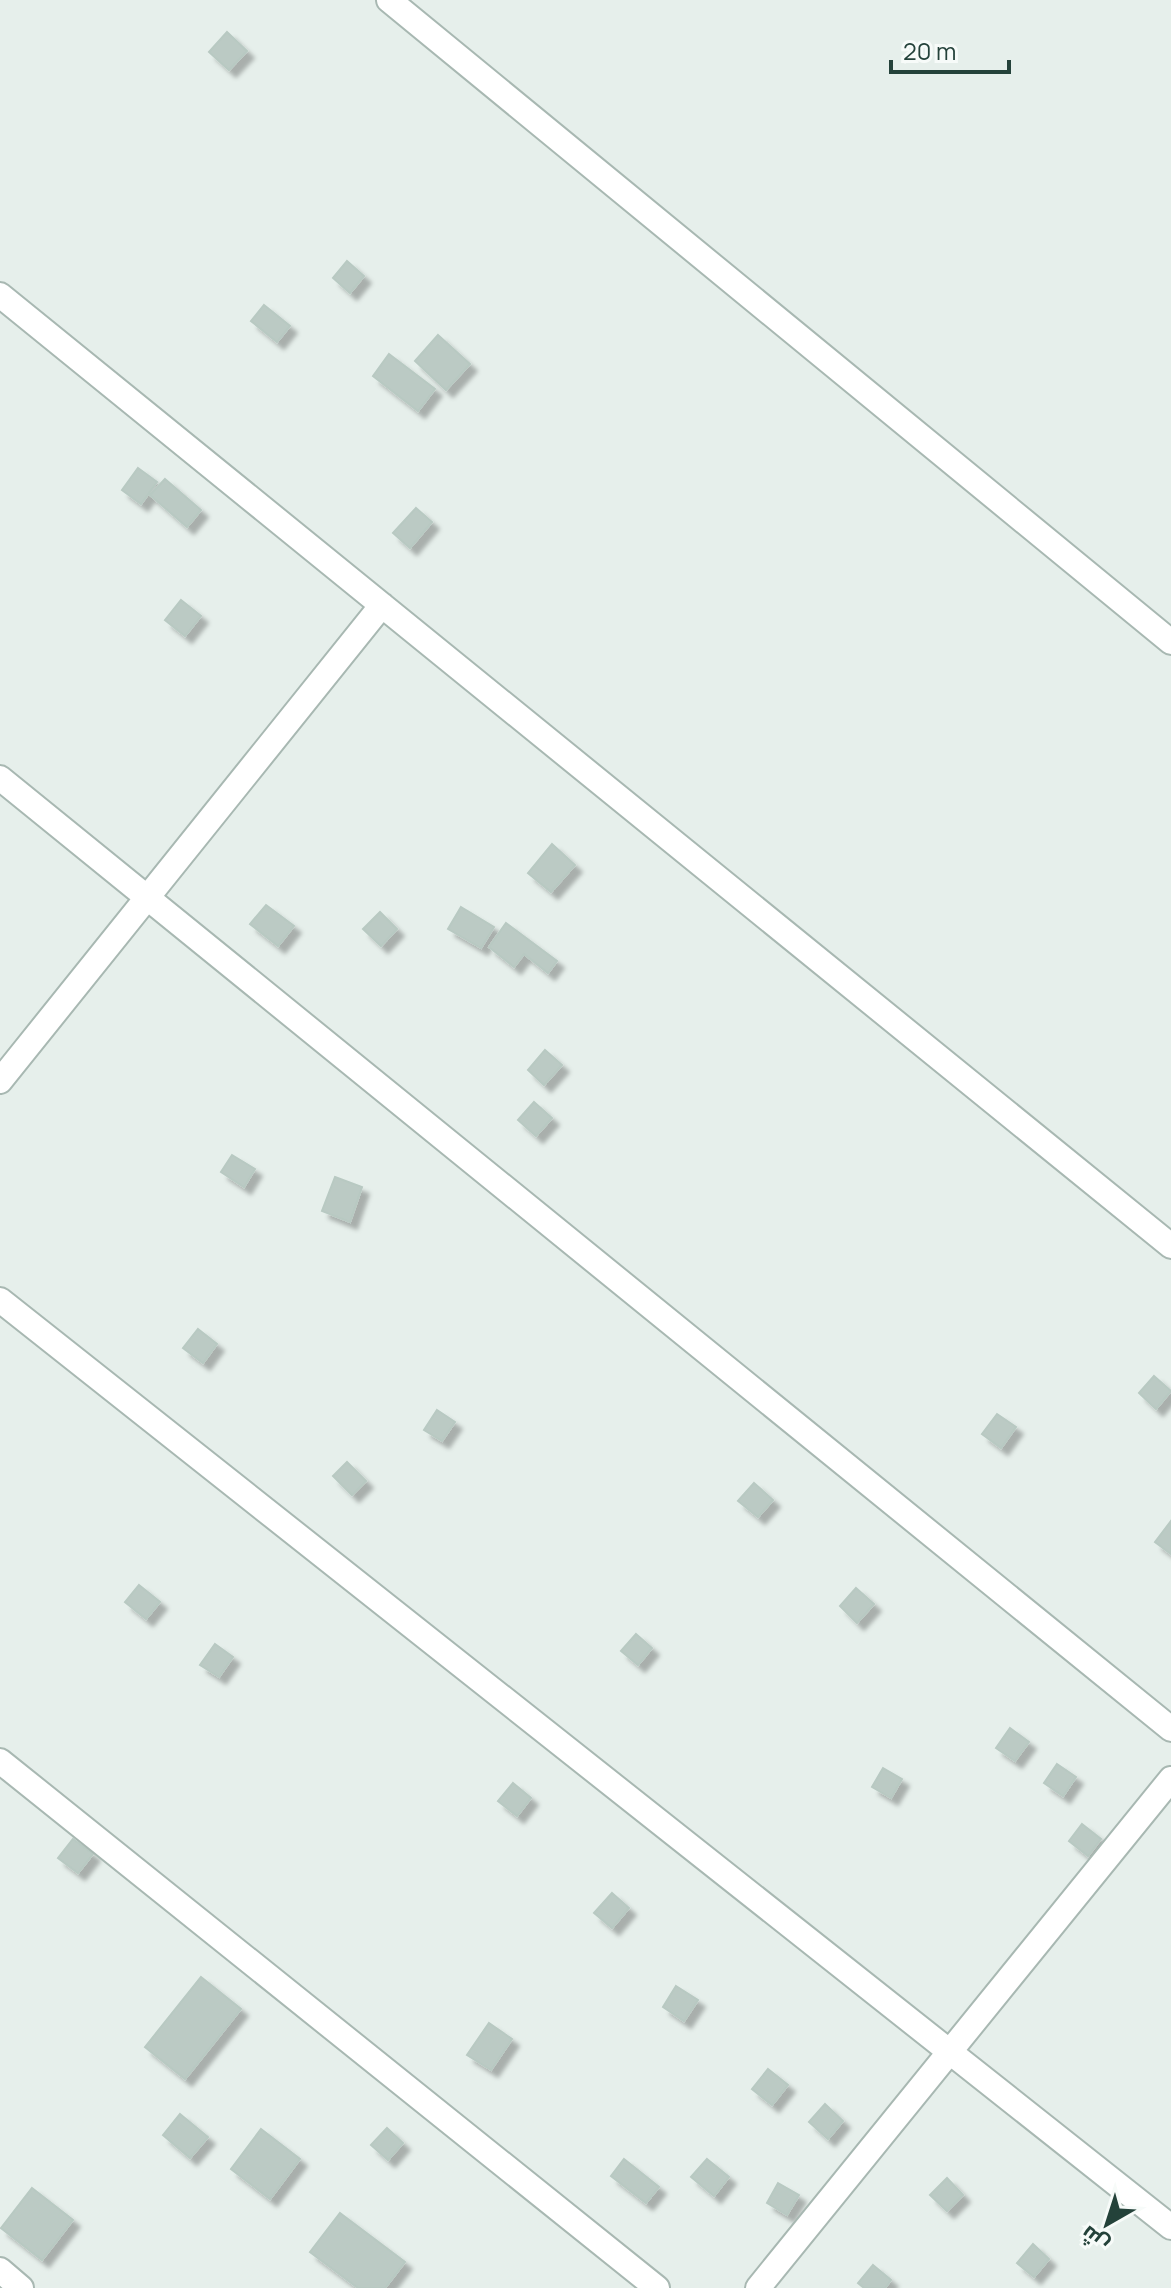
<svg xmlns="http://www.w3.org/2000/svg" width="1171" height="2288" font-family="Manrope,Cairo,sans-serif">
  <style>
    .building { fill: #bbcac4; stroke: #b8c9c2; stroke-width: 2; filter: url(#shadow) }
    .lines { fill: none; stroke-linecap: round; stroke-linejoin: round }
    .minor-casing { stroke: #a8b8b2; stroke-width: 28 }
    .minor { stroke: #fff; stroke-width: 24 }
  </style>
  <defs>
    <filter id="shadow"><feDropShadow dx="7" dy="7" stdDeviation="2" flood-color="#0004"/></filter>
  </defs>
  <rect width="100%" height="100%" fill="#e6efeb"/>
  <path class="building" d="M227 32 247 51 229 70 209 52Z
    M347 261 364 276 350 293 333 278Z
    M264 305 290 326 277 342 251 321Z
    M438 335 470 364 446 390 415 361Z
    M389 354 435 389 418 411 373 376Z
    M138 468 157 482 141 504 122 490Z
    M165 479 201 510 187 527 150 495Z
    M416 508 432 522 410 548 393 533Z
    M181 600 201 616 185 636 165 620Z
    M552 844 575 865 551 892 528 873Z
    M266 905 294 926 278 946 250 924Z
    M461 907 494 927 481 948 448 929Z
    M380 912 397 929 381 946 363 929Z
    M506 923 557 961 548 973 524 954 514 967 489 947Z
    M545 1050 562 1065 544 1085 528 1070Z
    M534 1102 552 1118 536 1136 518 1120Z
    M232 1155 255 1169 244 1187 221 1172Z
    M335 1177 362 1187 350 1222 322 1211Z
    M198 1329 217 1344 203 1363 183 1348Z
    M1154 1376 1171 1391 1156 1409 1139 1393Z
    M437 1410 455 1422 442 1441 424 1430Z
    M997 1414 1016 1427 1001 1448 982 1434Z
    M347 1462 366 1481 352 1495 333 1476Z
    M754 1483 773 1500 758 1517 738 1501Z
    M1171 1521V1554L1155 1542Z
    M139 1585 160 1602 146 1619 125 1602Z
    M856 1588 874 1604 857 1623 840 1606Z
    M636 1634 652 1648 638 1665 621 1651Z
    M215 1644 233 1657 219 1677 200 1665Z
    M1010 1728 1029 1742 1015 1761 996 1748Z
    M1057 1764 1076 1777 1063 1796 1044 1783Z
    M883 1768 902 1779 891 1798 872 1787Z
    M513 1783 531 1798 517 1816 498 1801Z
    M1082 1824 1101 1839 1088 1856 1069 1841Z
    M73 1839 93 1854 78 1873 58 1858Z
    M612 1893 629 1908 612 1928 594 1913Z
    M201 1977 241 2009 185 2079 145 2047Z
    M676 1986 698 2000 684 2021 663 2007Z
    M489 2023 512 2039 491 2070 467 2055Z
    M768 2069 788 2085 772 2105 752 2089Z
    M825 2104 843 2121 828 2139 809 2122Z
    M180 2114 208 2137 190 2158 163 2135Z
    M387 2128 403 2143 388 2160 371 2145Z
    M261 2129 300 2159 270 2199 231 2169Z
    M624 2159 659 2187 646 2203 611 2176Z
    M707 2159 729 2177 714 2196 691 2177Z
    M947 2178 963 2195 947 2211 930 2195Z
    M778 2183 799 2195 787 2215 767 2203Z
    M32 2188 73 2220 42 2260 1 2228Z
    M340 2213 405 2262 385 2288H358L310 2252Z
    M1033 2244 1049 2259 1034 2277 1017 2263Z
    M873 2265 891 2280 885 2288H864L858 2283Z"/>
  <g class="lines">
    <defs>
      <path id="minor" d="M389 0 1171 642
        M0 295 1171 1246
        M0 778 1171 1729
        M0 1081 382 605
        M0 1300 1171 2227
        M0 1761 657 2288
        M0 2270 21 2288
        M758 2288 1171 1779"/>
    </defs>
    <use href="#minor" class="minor-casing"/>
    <use href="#minor" class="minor"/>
  </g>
  <g transform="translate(1107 2224) rotate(219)" stroke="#f7fbf9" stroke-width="6" paint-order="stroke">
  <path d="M0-6L14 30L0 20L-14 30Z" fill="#24423a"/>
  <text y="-12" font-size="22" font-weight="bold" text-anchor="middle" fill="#24423a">ش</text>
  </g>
  <path d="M891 60v12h118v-12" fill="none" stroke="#24423a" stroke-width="4"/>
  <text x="903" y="60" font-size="24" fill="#24423a" stroke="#f7fbf9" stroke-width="6" paint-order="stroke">20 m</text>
</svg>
